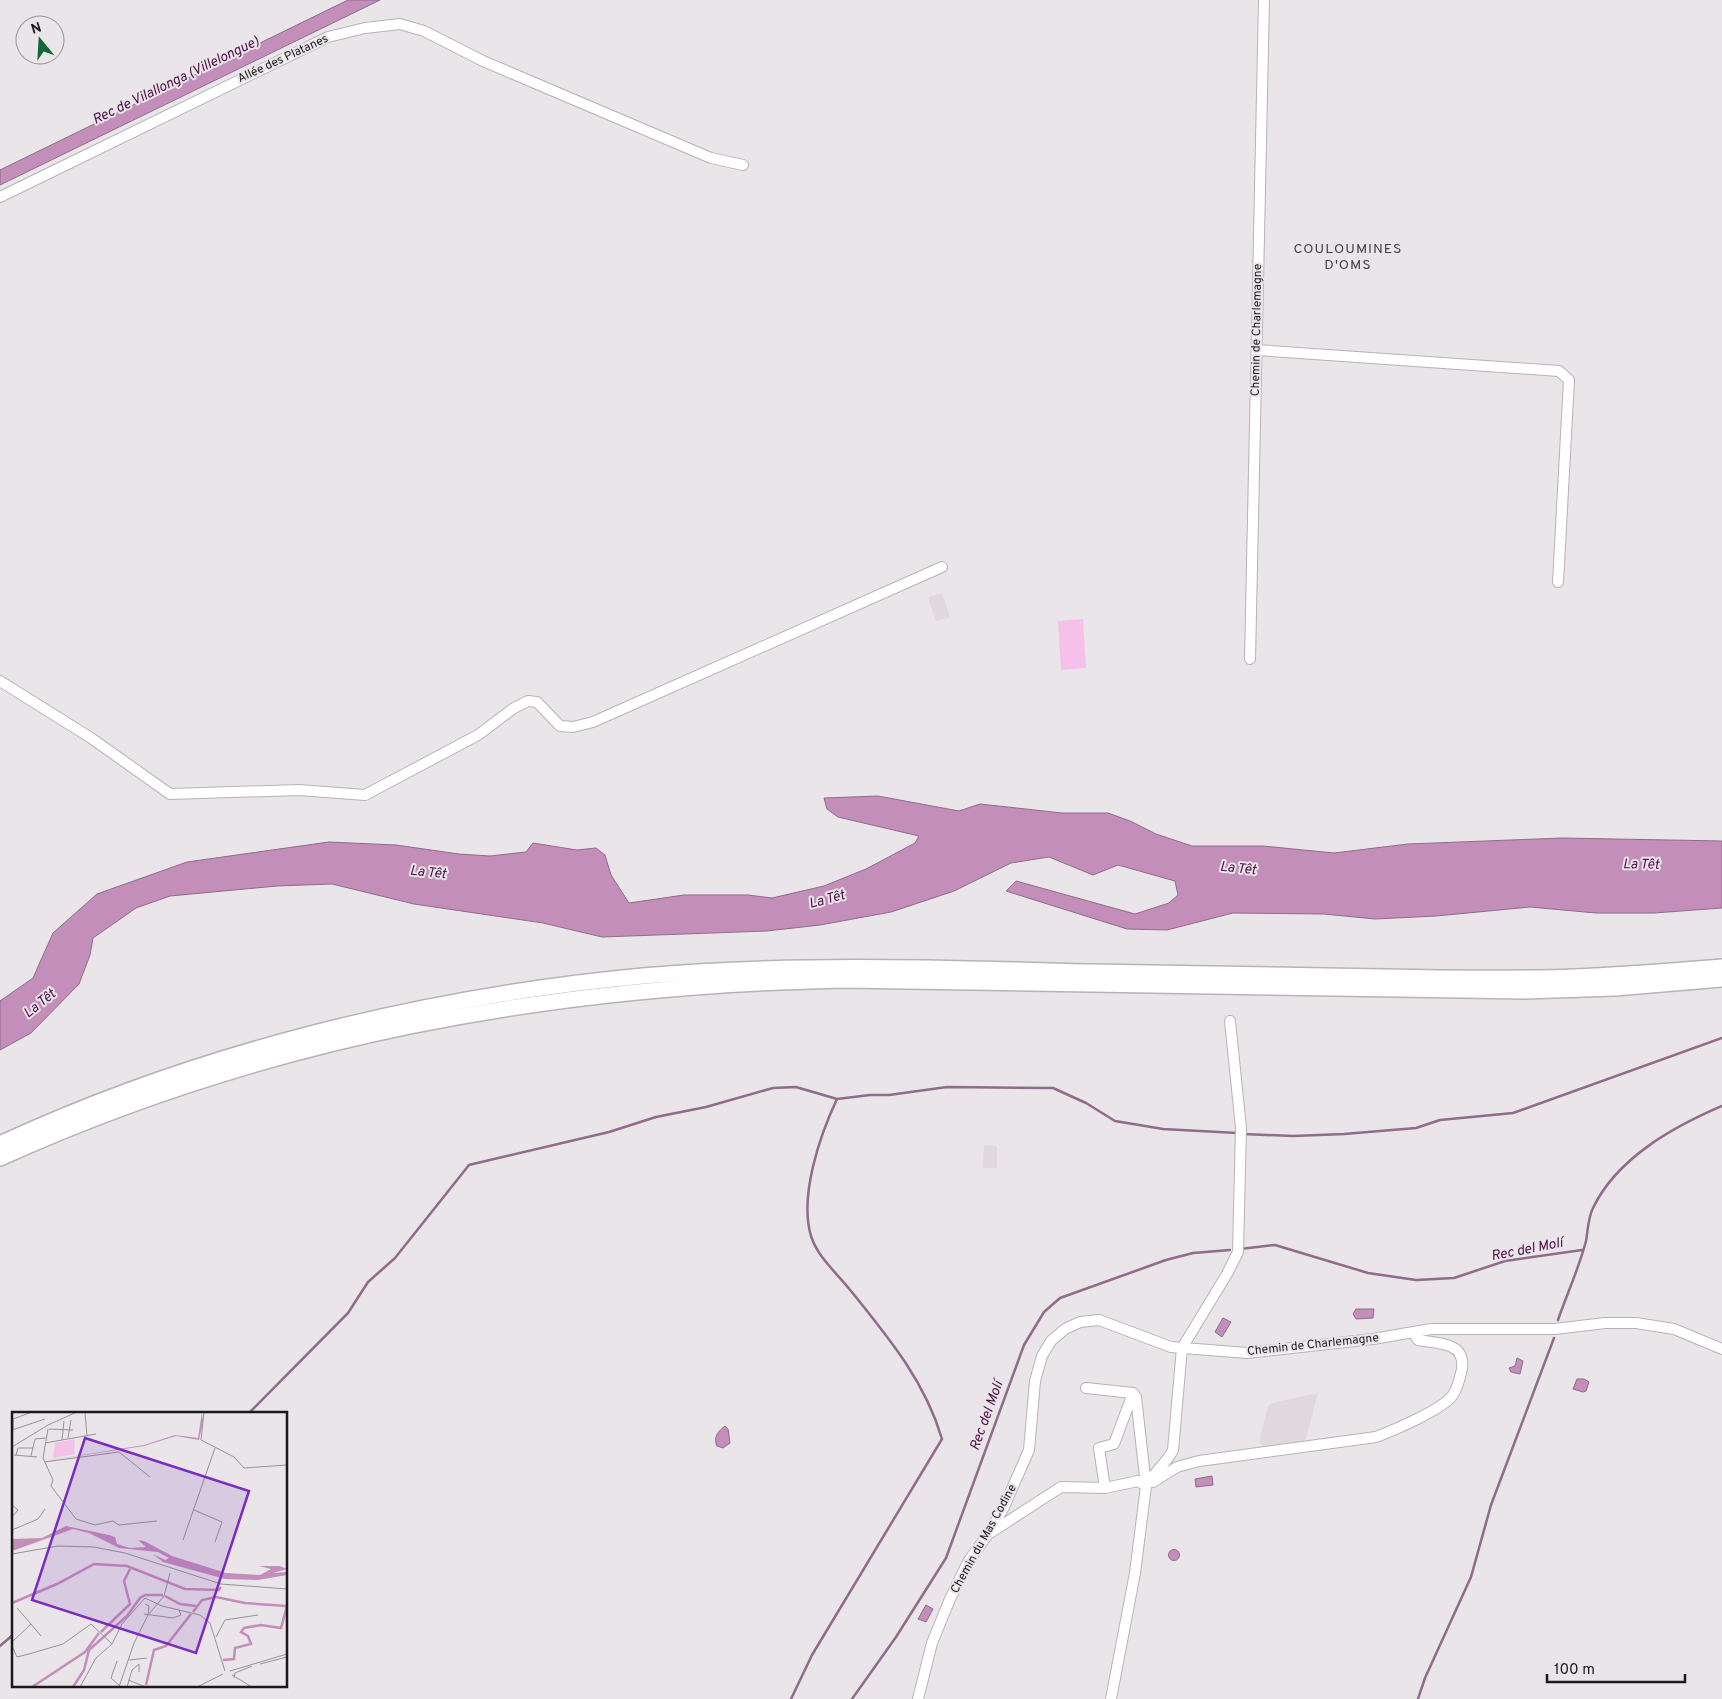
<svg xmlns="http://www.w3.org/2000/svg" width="1722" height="1699" font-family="Overpass,sans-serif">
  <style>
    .built { fill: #e1d7df }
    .grass { fill: #f5c1eb }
    .water { fill: #c38eba; stroke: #906b8a }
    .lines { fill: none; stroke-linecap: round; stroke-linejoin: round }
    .stream { stroke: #906b8a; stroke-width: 2.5 }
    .minor-casing { stroke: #b6b3b6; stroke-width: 12 }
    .highway-casing { stroke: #b6b3b6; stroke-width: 18 }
    .minor { stroke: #fff; stroke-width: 10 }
    .highway { stroke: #fff; stroke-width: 15 }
    .labels { text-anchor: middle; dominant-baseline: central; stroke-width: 4; stroke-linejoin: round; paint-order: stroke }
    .street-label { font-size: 12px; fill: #1a191a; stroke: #e9e5e8 }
    .water-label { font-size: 14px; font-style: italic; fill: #4c0b46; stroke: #e9e5e8 }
    .neighbourhood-label { font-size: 14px; letter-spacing: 1px; fill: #423f41; stroke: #e9e5e8 }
    .inset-river { fill: none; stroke: #c38eba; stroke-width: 2.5 }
    .inset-road { fill: none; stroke: #969396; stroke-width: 1 }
    .view { fill: #7b2cbf; fill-opacity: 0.15; stroke: #7b2cbf; stroke-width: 2.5 }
    .inset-edge { fill: none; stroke: #1a191a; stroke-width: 2.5 }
  </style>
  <rect width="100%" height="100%" fill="#e9e5e8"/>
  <path class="built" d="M942 593 950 617 936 621 928 597Z
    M984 1145 997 1146V1168H983Z
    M1318 1393 1305 1442 1265 1448 1259 1442 1268 1406 1272 1403Z"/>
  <path class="grass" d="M1083 619 1086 668 1061 670 1058 621Z"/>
  <path class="water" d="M348 0H380L0 185V170Z
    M878 796 959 811 980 804 1062 813H1108L1130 821 1156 834 1192 846H1263L1334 853 1408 844 1562 838 1722 841V908L1654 913H1596L1530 907 1436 916 1375 919 1324 914 1233 913 1167 930 1127 929 1006 891 1016 881 1135 914 1169 903 1178 895 1175 881 1118 865 1093 875 1049 857 1011 863 954 891 891 912 820 925 767 931 602 937 543 923 414 904 332 884 277 886 170 896 136 908 93 938 90 955 79 984 31 1033 0 1050V1001L33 978 53 933 97 894 187 862 329 842 396 845 459 854 490 856 526 852 533 843 577 850 596 848 605 855 611 875 629 903 684 895H748L772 898 824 886 866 869 915 843 919 836 838 817 827 809 824 798Z
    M1356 1309H1374L1373 1318 1356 1319 1353 1314Z
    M1223 1318 1231 1322 1222 1337 1215 1332Z
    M1517 1358 1523 1361 1520 1374 1511 1372 1509 1368 1515 1366Z
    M1577 1379H1584L1589 1382 1586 1391 1583 1392 1573 1389Z
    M725 1426 728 1429 730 1443 723 1448 717 1446C713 1438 718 1431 725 1426Z
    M1212 1476 1213 1485 1196 1487 1195 1479Z
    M1168.5 1555a5.5 5.5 0 1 1 11 0a5.5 5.5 0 1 1-11 0Z
    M926 1605 933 1609 926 1622 918 1619Z"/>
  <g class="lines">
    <path class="stream" d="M1243 1134 1293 1136 1344 1134 1416 1128 1440 1120 1513 1113 1722 1038
      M1240 1249 1275 1245 1368 1273 1416 1280 1454 1278 1505 1261 1582 1250
      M1558 1320C1567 1294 1579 1268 1586 1241 1588 1230 1588 1218 1593 1208 1617 1158 1673 1127 1722 1106
      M249 1413 348 1313 368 1282 395 1258 469 1165 473 1164 609 1132 656 1117 706 1107 773 1088 796 1087 837 1099 870 1095H889L947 1087 1053 1088 1086 1103 1115 1121 1163 1129 1237 1133
      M0 1646 14 1634
      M791 1699 812 1655 942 1439C925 1381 888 1337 851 1291 837 1273 818 1258 811 1236 799 1196 820 1135 837 1099
      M852 1699 896 1637 946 1558 1024 1345 1044 1312 1060 1298 1166 1260 1193 1253 1230 1250
      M1418 1699 1425 1678 1471 1577 1491 1505 1554 1338"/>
    <defs>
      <path id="minor" d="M0 197 328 37 365 28 400 24 424 31 483 61 711 158 743 165
        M1257 350 1559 371 1569 380 1558 582
        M1250 659 1264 0
        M0 681 91 738 170 794 299 790 365 795 478 735 514 708 528 701 537 702 560 726 573 727 593 722 942 567
        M1086 1388 1133 1393 1136 1397 1146 1486 1135 1573 1111 1699
        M1153 1482 1177 1467 1199 1461 1376 1437C1394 1430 1442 1410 1453 1395 1458 1387 1460 1378 1462 1369 1463 1360 1461 1351 1452 1347 1442 1342 1428 1342 1418 1340L1413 1332
        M1146 1486C1154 1472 1166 1464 1173 1450L1182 1348 1227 1274 1238 1252 1241 1128 1230 1021
        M1105 1488 1099 1448 1114 1444 1133 1393
        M990 1533 1061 1487 1105 1488 1138 1481 1146 1486
        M918 1699 932 1643 950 1599 968 1562 988 1534 1004 1507 1029 1450 1035 1381 1042 1356 1051 1341 1065 1329 1080 1322 1099 1320 1171 1347 1247 1353 1373 1339 1431 1329H1555L1605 1323H1636L1674 1329 1722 1349"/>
      <path id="highway" d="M0 1144C198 1052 426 996 643 976 791 963 941 968 1090 972 1207 975 1324 977 1441 978 1485 978 1529 979 1573 977 1623 975 1672 971 1722 967
        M0 1158C270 1036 549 986 844 980L1525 991 1615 988 1722 979"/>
    </defs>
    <use href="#minor" class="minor-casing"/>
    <use href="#highway" class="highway-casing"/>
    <use href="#minor" class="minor"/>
    <use href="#highway" class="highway"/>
  </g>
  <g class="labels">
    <g class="street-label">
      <text transform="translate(283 59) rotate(-25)">Allée des Platanes</text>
      <text transform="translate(1257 330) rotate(-89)">Chemin de Charlemagne</text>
      <text transform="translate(1313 1345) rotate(-6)">Chemin de Charlemagne</text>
      <text transform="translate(984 1539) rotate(-61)">Chemin du Mas Codine</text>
    </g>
    <g class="water-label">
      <text transform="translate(176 81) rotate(-26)">Rec de Vilallonga (Villelongue)</text>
      <text transform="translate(1641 865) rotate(1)">La Têt</text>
      <text transform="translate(1238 869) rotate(6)">La Têt</text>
      <text transform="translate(428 873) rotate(6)">La Têt</text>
      <text transform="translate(827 900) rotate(-15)">La Têt</text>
      <text transform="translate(40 1004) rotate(-39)">La Têt</text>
      <text transform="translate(1527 1250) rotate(-11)">Rec del Molí</text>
      <text transform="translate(987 1416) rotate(-70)">Rec del Molí</text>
    </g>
    <g class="neighbourhood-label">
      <text x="1348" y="249">COULOUMINES<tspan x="1348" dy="16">D'OMS</tspan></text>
    </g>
  </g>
  <g transform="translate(12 1412)">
    <rect width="275" height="275" fill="#e9e5e8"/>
    <path d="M62 27 63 42 41 46 43 31Z" fill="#f5c1eb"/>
    <path d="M190 0 191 10 187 28 164 24 132 34 33 49 132 33 163 23 186 26ZM54 114 97 123 103 125 105 132 118 136 134 135 126 128 132 129 160 144 214 161 248 163 259 157 247 154H268L275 157 261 161 275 160V163L246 168 213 167 151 150 141 142 153 148 157 146 146 140 107 136 77 121 61 117 0 139V127L30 126Z" fill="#c38eba"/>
    <path class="inset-river" d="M153 184 168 192 184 194M0 191 45 172 82 152 115 154 173 177 207 178 209 175M181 200 190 188 204 185 233 191 274 194M89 220 118 192 112 169 118 157M211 248 222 247 223 236 239 232 236 224 229 220 232 216 249 213 269 216 275 194M134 273 142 238 154 234 179 202M20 275 73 240 87 221M61 275 72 258 77 238 115 204 128 186 133 183H151"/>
    <path class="inset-road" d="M192 0 189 28 222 45 232 56 275 53M73 1 75 24M36 13 65 0M36 17 31 46 41 68 39 74 64 107 83 113 101 109 107 113 145 109M37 17 61 18M0 18 33 7M1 18V7L20 0M56 26 59 8M50 28 52 9M33 31 84 22M0 35 36 13M2 43 25 45M4 43 6 36H21M19 44 23 27 34 26M32 50 107 40 138 65M0 93 6 98 0 105M182 98 210 110 203 130M0 118 26 107 33 97M171 128 203 36M0 142 46 134 82 135 113 141 209 172 275 177M132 202 161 206 169 203 167 198M136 203 152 184 158 161M19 212 29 224M204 225 213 208 246 203M0 230 19 212 5 196M0 234 5 245 17 242 51 232 79 212 100 232M117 248 135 246M105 249 99 266 109 275M248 252 275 245M218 259 275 242M220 263 240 275M222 266 223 261 240 254M116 268 134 275M68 275 84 246 100 232 110 212 133 186 150 194 188 203 198 211 213 259M107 275 122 231 136 203 137 194 133 192M115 275 120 258 127 252V260M185 275 211 262"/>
    <path class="view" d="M73 26 237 79 184 241 20 188Z"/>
    <rect width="275" height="275" class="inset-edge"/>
  </g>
  <g transform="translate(40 40) rotate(342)"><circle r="24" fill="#e9e5e8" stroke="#969396"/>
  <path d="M0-4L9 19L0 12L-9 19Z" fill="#146637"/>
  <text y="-8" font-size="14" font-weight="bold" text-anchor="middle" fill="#1a191a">N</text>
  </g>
  <path d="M1547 1674v8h138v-8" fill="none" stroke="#1a191a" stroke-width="2.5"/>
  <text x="1554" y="1674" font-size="15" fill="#1a191a" stroke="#e9e5e8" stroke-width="4" paint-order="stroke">100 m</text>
</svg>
